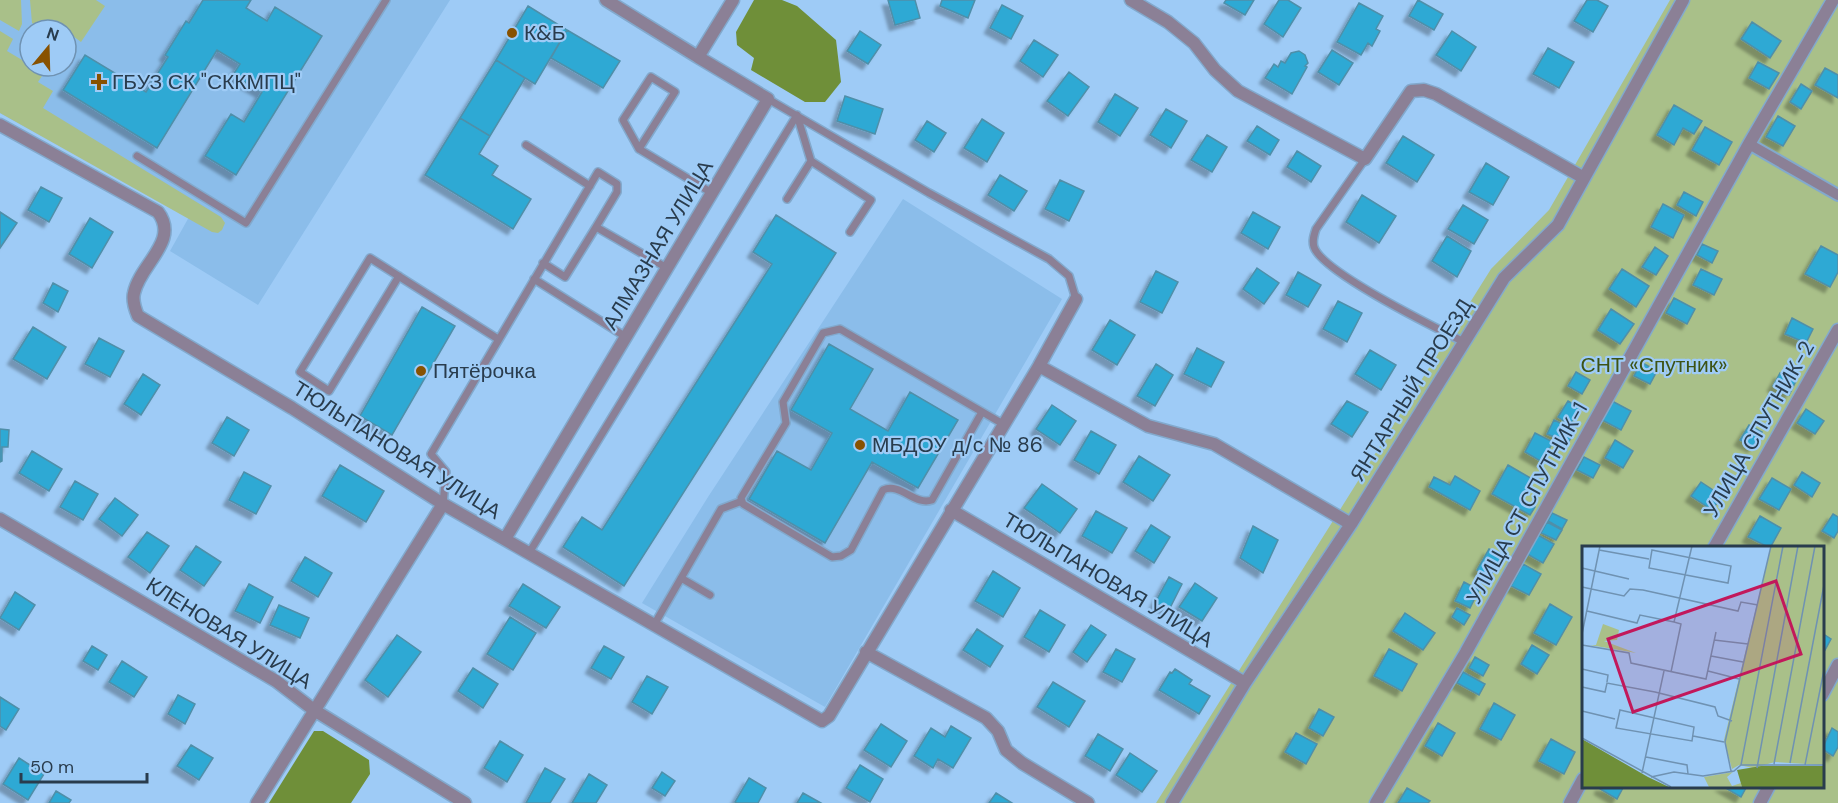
<svg xmlns="http://www.w3.org/2000/svg" width="1838" height="803" font-family="'DM Sans',sans-serif">
  <style>
    .built { fill: #8bbdea; fill-rule: evenodd }
    .green { fill: #a9c089; fill-rule: evenodd }
    .forest { fill: #6f8f39 }
    .building { fill: #2da9d4; stroke: #4f8fa9; stroke-width: 1.5; filter: url(#shadow) }
    .lines { fill: none; stroke-linecap: round; stroke-linejoin: round }
    .service-casing { stroke: #82a9cd; stroke-width: 10 }
    .pedestrian-casing { stroke: #82a9cd; stroke-width: 14 }
    .minor-casing { stroke: #82a9cd; stroke-width: 15 }
    .service { stroke: #8b8096; stroke-width: 7 }
    .pedestrian { stroke: #8b8096; stroke-width: 10 }
    .minor { stroke: #8b8096; stroke-width: 12 }
    .poi-dot { fill: #885201; stroke: #9ecbf6; stroke-width: 2 }
    .labels { text-anchor: middle; dominant-baseline: central; stroke-width: 4.5; stroke-linejoin: round; paint-order: stroke }
    .poi-label { font-size: 21px; fill: #293c4d; stroke: #9ecbf6; text-anchor: start }
    .street-label { font-size: 21px; fill: #293c4d; stroke: #9ecbf6 }
    .park-label { font-size: 21px; fill: #3d5315; stroke: #9ecbf6 }
    .inset-road { fill: none; stroke: #6f92b2; stroke-width: 1.5 }
    .view { fill: #c2185b; fill-opacity: 0.15; stroke: #c2185b; stroke-width: 3 }
    .inset-edge { fill: none; stroke: #293c4d; stroke-width: 3 }
  </style>
  <defs>
    <filter id="shadow"><feDropShadow dx="-5.5" dy="5.5" stdDeviation="1.5" flood-color="#0004"/></filter>
  </defs>
  <rect width="100%" height="100%" fill="#9ecbf6"/>
  <path class="built" d="M0 0H450L258 305 170 251 189 217 0 113ZM30 30H66V66H30Z
    M903 199 1062 299 825 707 642 603 708 497Z"/>
  <path class="green" d="M0 0H21L22 24 19 31 0 20Z
    M30 0H96L105 6 81 42 69 33 66 37V30H43L32 23Z
    M1670 0H1838V803H1156L1491 269 1549 210ZM1583 548H1822V786H1583Z
    M0 31 13 39 7 51 44 73 38 82 53 91 43 108 221 217 225 223 222 230 218 233 212 232 0 113Z"/>
  <path class="forest" d="M754 0H782L797 6 836 40 841 82 825 102H805L751 70 754 58 737 45 736 32Z
    M314 731H323L369 760 370 774 351 803H269Z"/>
  <path class="building" d="M203 0H251L246 8 267 21 275 7 322 36 236 175 205 156 231 114 244 122 262 92 233 75 240 64 217 50 157 148 63 90 85 55 146 92 168 57 165 55 186 21 189 23Z
    M888 0H915L920 18 895 25Z
    M942 0H975L968 18 940 6Z
    M1226 0H1254L1245 15 1224 3Z
    M1279 0H1288L1301 8 1283 37 1264 24Z
    M1418 0 1443 14 1434 30 1409 16Z
    M1587 0H1597L1608 6 1593 32 1574 21Z
    M1359 3 1383 16 1376 29 1380 31 1372 46 1368 43 1361 55 1337 42Z
    M1002 5 1023 16 1011 39 990 28Z
    M528 6 567 30 535 84 496 60Z
    M1752 22 1781 41 1770 58 1741 39Z
    M567 30 620 61 603 88 551 58Z
    M860 31 881 45 868 64 847 51Z
    M1452 31 1476 47 1461 71 1436 55Z
    M1034 40 1058 55 1043 77 1020 61Z
    M1548 48 1574 62 1559 88 1533 74Z
    M1332 50 1353 63 1339 85 1318 72Z
    M1299 51 1305 55 1308 63 1305 66 1307 67 1292 94 1265 78 1274 64 1278 67 1281 61 1285 63 1291 53Z
    M496 60 525 78 490 136 460 118Z
    M1758 62 1779 73 1769 89 1749 78Z
    M1825 68 1838 75V98L1815 85Z
    M1069 72 1089 87 1068 116 1047 101Z
    M1801 84 1812 91 1801 109 1790 102Z
    M1115 94 1138 108 1120 136 1098 122Z
    M845 96 883 109 875 134 837 121Z
    M1674 105 1702 121 1694 134 1683 128 1674 145 1657 135Z
    M1166 109 1187 121 1171 148 1150 135Z
    M1778 116 1795 126 1783 146 1766 137Z
    M460 118 490 136 479 154 498 166 492 175 531 199 513 229 425 175Z
    M982 119 1004 133 987 162 964 148Z
    M927 121 946 133 934 152 915 140Z
    M1257 126 1279 140 1270 155 1247 141Z
    M1705 127 1732 142 1719 165 1692 150Z
    M1207 135 1227 147 1212 172 1191 160Z
    M1403 136 1434 155 1417 182 1386 163Z
    M1297 151 1321 166 1311 182 1287 167Z
    M1486 163 1509 177 1493 205 1469 192Z
    M1000 175 1027 191 1014 211 988 195Z
    M1060 180 1084 191 1069 221 1045 209Z
    M41 187 62 198 49 222 28 210Z
    M1684 192 1703 202 1696 216 1677 205Z
    M1362 195 1396 216 1379 243 1346 222Z
    M1663 204 1684 215 1673 238 1651 227Z
    M1463 205 1488 220 1474 244 1448 229Z
    M0 212 17 223 0 248Z
    M1253 212 1280 227 1268 249 1241 233Z
    M776 215 836 253 624 586 563 547 582 517 602 530 772 264 753 252Z
    M90 218 113 232 92 268 69 254Z
    M1447 236 1471 251 1457 277 1432 261Z
    M1702 244 1718 251 1712 263 1697 255Z
    M1821 246 1838 255V272L1830 287 1805 274Z
    M1655 247 1668 256 1656 275 1642 267Z
    M1257 268 1279 283 1264 304 1243 289Z
    M1622 269 1649 286 1636 307 1609 289Z
    M1701 269 1722 279 1714 295 1693 285Z
    M1156 271 1178 282 1162 313 1140 302Z
    M1298 272 1321 285 1308 307 1286 295Z
    M53 283 68 291 58 312 43 303Z
    M1674 298 1695 309 1687 324 1666 313Z
    M1338 301 1362 313 1347 342 1323 329Z
    M422 307 455 326 392 435 360 416Z
    M1611 309 1634 324 1620 344 1598 330Z
    M1792 318 1813 329 1806 343 1785 334Z
    M1110 320 1135 335 1117 365 1092 350Z
    M33 327 66 347 47 379 13 359Z
    M99 338 124 351 110 377 85 364Z
    M829 344 873 369 850 409 888 431 910 392 958 420 918 488 872 462 825 543 749 499 777 451 811 470 832 433 791 410Z
    M1197 348 1224 362 1211 387 1184 374Z
    M1370 350 1396 365 1381 390 1355 374Z
    M1641 362 1657 371 1650 384 1634 376Z
    M1156 364 1173 375 1155 406 1137 396Z
    M1576 372 1590 380 1582 394 1568 386Z
    M1780 373 1796 381 1789 395 1773 386Z
    M143 374 160 385 141 415 124 404Z
    M1347 401 1368 412 1352 437 1331 424Z
    M1568 401 1580 408 1570 425 1558 417Z
    M1612 401 1631 411 1621 430 1602 420Z
    M1052 405 1076 421 1060 445 1036 429Z
    M1806 409 1824 421 1815 434 1797 423Z
    M227 417 249 430 234 456 212 443Z
    M1554 420 1575 430 1568 443 1547 434Z
    M1749 425 1762 432 1753 447 1740 440Z
    M0 429 9 430 8 447H2V461L0 462Z
    M1091 431 1116 445 1099 474 1074 460Z
    M1535 433 1553 442 1542 462 1525 452Z
    M1615 440 1633 451 1623 468 1605 458Z
    M32 451 62 469 49 491 19 473Z
    M1139 456 1170 475 1153 501 1123 482Z
    M1584 457 1600 465 1593 478 1577 470Z
    M340 465 384 491 366 522 322 496Z
    M1508 465 1534 480 1523 500 1535 507 1530 515 1492 494Z
    M244 472 271 486 256 514 229 500Z
    M1802 472 1820 483 1812 497 1794 485Z
    M1455 476 1480 491 1470 510 1429 487 1434 477 1450 485Z
    M1772 478 1791 489 1779 510 1759 499Z
    M75 481 98 494 83 520 60 507Z
    M1701 482 1722 496 1712 510 1691 496Z
    M1042 484 1077 509 1060 533 1024 508Z
    M115 498 138 515 122 536 99 519Z
    M1096 511 1127 528 1112 553 1082 536Z
    M1552 513 1567 520 1562 529 1548 521Z
    M1833 514 1838 517V531L1834 538 1822 531Z
    M1760 516 1781 528 1770 548 1748 537Z
    M1547 522 1562 530 1556 540 1541 533Z
    M1151 525 1170 537 1154 563 1135 551Z
    M1253 526 1278 540 1263 573 1240 558Z
    M147 532 169 546 150 573 128 557Z
    M1538 535 1554 544 1543 563 1527 554Z
    M196 546 221 562 204 586 180 570Z
    M1489 549 1502 556 1490 577 1477 570Z
    M305 557 332 573 318 597 291 581Z
    M1523 564 1541 574 1529 595 1511 586Z
    M993 571 1020 588 1003 617 975 601Z
    M1169 577 1182 584 1169 610 1155 603Z
    M1464 582 1479 590 1470 608 1455 601Z
    M1195 583 1217 598 1202 621 1179 607Z
    M249 584 273 597 260 623 235 611Z
    M523 584 560 607 546 628 509 606Z
    M15 592 35 605 19 630 0 618Z
    M1550 604 1572 617 1556 645 1534 633Z
    M279 605 309 618 300 638 270 625Z
    M1457 608 1470 615 1464 625 1452 617Z
    M1040 610 1065 625 1049 652 1024 637Z
    M1405 613 1435 633 1423 650 1393 631Z
    M510 617 536 633 513 670 487 654Z
    M1091 625 1106 635 1087 662 1073 652Z
    M977 629 1003 646 990 667 963 650Z
    M1822 633 1831 639 1825 650 1822 649Z
    M397 635 421 652 388 697 365 680Z
    M1532 645 1549 655 1537 674 1521 664Z
    M92 646 107 655 98 670 83 661Z
    M604 646 624 657 611 679 591 668Z
    M1116 649 1135 659 1122 682 1103 672Z
    M1389 649 1417 664 1402 691 1374 676Z
    M1475 657 1489 665 1483 676 1469 668Z
    M122 661 147 677 134 697 109 682Z
    M473 668 498 684 483 708 458 691Z
    M1175 669 1192 680 1189 684 1210 696 1199 714 1159 690 1170 672 1172 673Z
    M1463 672 1485 684 1479 695 1457 683Z
    M647 676 668 687 652 714 632 702Z
    M1053 682 1085 701 1069 727 1037 707Z
    M178 695 195 704 185 724 168 714Z
    M0 697 19 709 6 730 0 726Z
    M1494 703 1515 715 1501 740 1480 729Z
    M1319 709 1334 717 1323 736 1309 728Z
    M1438 723 1455 733 1442 756 1425 746Z
    M881 724 907 741 891 767 864 750Z
    M951 726 971 738 953 768 938 759 933 768 914 756 931 728 945 737Z
    M1832 728 1838 732V747L1833 756 1822 749Z
    M1296 733 1317 744 1306 764 1285 752Z
    M1098 734 1123 749 1110 771 1085 756Z
    M1551 739 1575 752 1564 774 1539 761Z
    M500 741 523 755 507 782 484 768Z
    M191 745 213 758 199 780 177 766Z
    M1130 753 1157 771 1142 792 1116 775Z
    M19 758 44 774 28 800 3 784Z
    M860 765 883 779 870 802 846 788Z
    M545 768 565 779 550 803H526Z
    M662 772 675 781 665 796 652 788Z
    M589 774 607 785 596 803H572Z
    M749 778 766 788 758 803H737L735 802Z
    M1601 786H1624L1617 799 1600 789Z
    M1722 786H1747L1741 797Z
    M1407 788 1430 801 1428 803H1398Z
    M56 791 71 800 69 803H49Z
    M803 793 821 803H797Z
    M996 793 1012 803H989Z"/>
  <g class="lines">
    <defs>
      <path id="service" d="M768 99 929 193 1049 259 1069 276 1076 299
        M526 145 590 186
        M639 149 623 120 651 77 675 92 639 149 712 193
        M137 156 246 223 386 0
        M1365 159 1316 229C1314 235 1312 241 1314 247 1322 272 1436 328 1464 342
        M811 161 871 200 850 232
        M787 199 811 161 797 115
        M543 263 565 277 596 227
        M399 276 329 391 300 372 370 258 498 339
        M534 279 626 337
        M982 412 932 500C914 506 901 482 883 490L851 550 841 556 832 557 743 504 741 498 786 423 783 402 823 333 840 329 1003 424
        M443 504 446 472 431 454 598 172 617 184V192L596 227 667 268
        M529 553 797 115
        M681 578 710 595
        M654 625 721 509 742 501"/>
      <path id="pedestrian" d="M1749 144 1838 195"/>
      <path id="minor" d="M606 0 698 57
        M1131 0 1168 22 1194 43 1215 70 1238 91 1365 159 1411 91 1424 90 1436 94 1584 178
        M0 125 158 212C180 241 140 264 134 293 132 301 135 309 138 316L292 408 443 504 822 721 829 716 1039 366 1076 299
        M1039 366 1148 426 1214 444 1351 524
        M951 510 1245 683
        M0 519 276 681 314 710 465 803
        M505 539 768 99 698 57 733 0
        M1714 548 1838 330
        M866 652 986 718 998 731 1006 750 1022 763 1088 803
        M1822 695 1838 665
        M257 803 443 504
        M1172 803 1245 683 1351 524 1504 278 1558 225 1683 0
        M1376 803 1466 652 1749 144 1833 0
        M1570 803 1583 779
        M1760 803 1769 786"/>
    </defs>
    <use href="#service" class="service-casing"/>
    <use href="#pedestrian" class="pedestrian-casing"/>
    <use href="#minor" class="minor-casing"/>
    <use href="#service" class="service"/>
    <use href="#pedestrian" class="pedestrian"/>
    <use href="#minor" class="minor"/>
  </g>
  <g class="poi-dot">
    <circle cx="512" cy="33" r="6"/>
    <path d="M96 73h6v6h6v6h-6v6h-6v-6h-6v-6h6z"/>
    <circle cx="421" cy="371" r="6"/>
    <circle cx="860" cy="445" r="6"/>
  </g>
  <g class="labels">
    <g class="poi-label">
      <text x="524" y="33">К&amp;Б</text>
      <text x="112" y="82">ГБУЗ СК "СККМПЦ"</text>
      <text x="433" y="371">Пятёрочка</text>
      <text x="872" y="445">МБДОУ д/с № 86</text>
    </g>
    <g class="street-label">
      <text transform="translate(658 245) rotate(-59)">АЛМАЗНАЯ УЛИЦА</text>
      <text transform="translate(1411 390) rotate(-58)">ЯНТАРНЫЙ ПРОЕЗД</text>
      <text transform="translate(1759 429) rotate(-60)">УЛИЦА СПУТНИК-2</text>
      <text transform="translate(397 450) rotate(32)">ТЮЛЬПАНОВАЯ УЛИЦА</text>
      <text transform="translate(1527 503) rotate(-61)">УЛИЦА СТ СПУТНИК-1</text>
      <text transform="translate(1108 580) rotate(31)">ТЮЛЬПАНОВАЯ УЛИЦА</text>
      <text transform="translate(229 633) rotate(32)">КЛЕНОВАЯ УЛИЦА</text>
    </g>
    <g class="park-label">
      <text x="1654" y="365">СНТ «Спутник»</text>
    </g>
  </g>
  <g transform="translate(1582 546)">
    <rect width="242" height="242" fill="#9ecbf6"/>
    <path d="M189 0H241V219L193 216 171 222 157 219 150 223 142 194ZM21 78 37 84 35 94 22 95 54 107 8 99H14ZM151 226 145 231 150 240 159 237 160 241H127L122 231Z" fill="#a9c089"/>
    <path d="M0 193 66 231 87 241H0ZM179 220H241V241H160L155 224Z" fill="#6f8f39"/>
    <path class="inset-road" d="M17 4 67 13M70 4 149 20 146 37 67 22ZM0 22 47 33M0 41 42 50 48 43 61 44 156 65 159 56 176 59M5 65 55 77 58 69 92 76M0 88 18 0M132 94 166 98M0 99 47 107 49 117 124 133 134 86M129 110 161 116M0 123 26 129 25 136M126 125 157 133M89 126 99 78 92 76 110 0M0 141 23 146 25 137 73 146 133 161 136 170 150 175M38 164 112 181 110 195 34 182ZM0 165 33 173M111 190 142 196M0 192 89 241M64 211 105 219 106 228M208 217 242 39M192 218 233 0M159 219 201 0M223 219 242 124M175 222 216 0M149 225 143 196 189 0M60 227 82 125M69 231 92 226 121 230 152 225 159 219H242"/>
    <path class="view" d="M194 35 219 108 51 166 26 93Z"/>
    <rect width="242" height="242" class="inset-edge"/>
  </g>
  <g transform="translate(48 48) rotate(19)"><circle r="28" fill="#9ecbf6" stroke="#6f92b2" stroke-width="1.5"/>
  <path d="M0-4.5L10 22L0 15L-10 22Z" fill="#885201"/>
  <text y="-9" font-size="16" font-weight="bold" text-anchor="middle" fill="#293c4d">N</text>
  </g>
  <path d="M21 773v9h126v-9" fill="none" stroke="#293c4d" stroke-width="3"/>
  <text x="30" y="773" font-size="18" fill="#293c4d" stroke="#9ecbf6" stroke-width="4.5" paint-order="stroke">50 m</text>
</svg>
